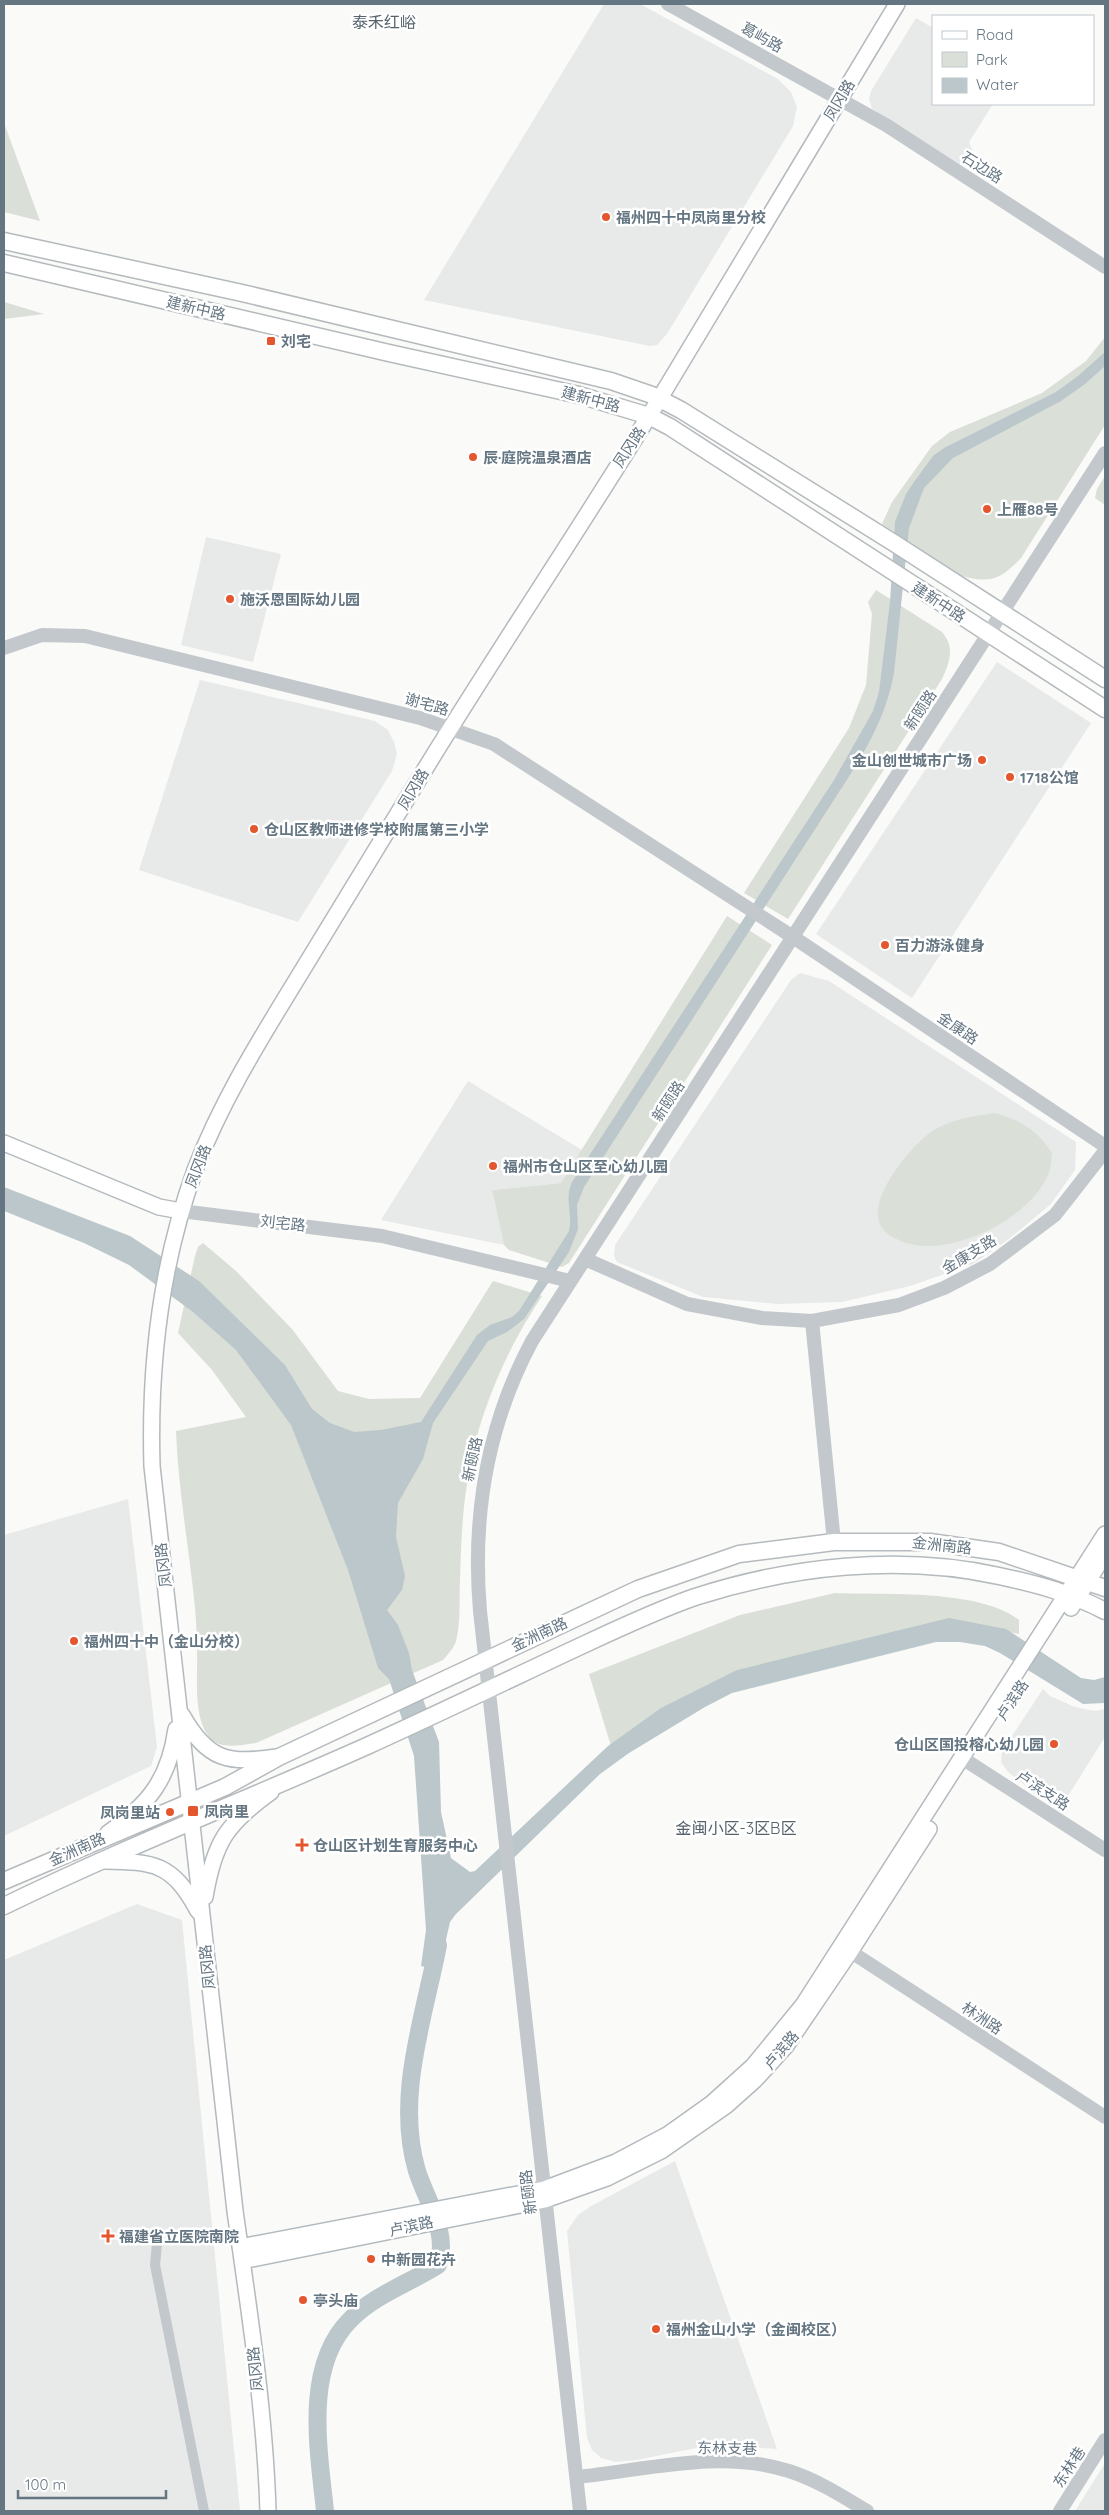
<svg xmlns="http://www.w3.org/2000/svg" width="1109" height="2515" font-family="Quicksand,'Noto Sans SC',sans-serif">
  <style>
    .built { fill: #e8e9e9 }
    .green { fill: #dadfd7 }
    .water { fill: #bbc7cb }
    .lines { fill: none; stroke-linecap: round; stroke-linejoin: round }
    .river { stroke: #bbc7cb; stroke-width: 18 }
    .secondary-casing { stroke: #b3babf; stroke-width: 18 }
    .primary-casing { stroke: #b5babe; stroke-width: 19 }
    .minor { stroke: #c3c8cc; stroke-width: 10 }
    .tertiary { stroke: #c3c8cc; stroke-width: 14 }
    .secondary { stroke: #fff; stroke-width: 15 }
    .primary { stroke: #fff; stroke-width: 16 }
    .poi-dot { fill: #e4572e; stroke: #fff; stroke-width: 2 }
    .labels { text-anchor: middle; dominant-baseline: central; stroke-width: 5; stroke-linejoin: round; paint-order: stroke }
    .street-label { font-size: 15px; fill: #657683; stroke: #fff }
    .poi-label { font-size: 15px; font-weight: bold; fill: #657683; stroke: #fff; text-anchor: start }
    .neighbourhood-label { font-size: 16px; fill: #57646e; stroke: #fff }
  </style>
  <rect width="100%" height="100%" fill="#fafaf8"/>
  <path class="built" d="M604 4H640L778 79 791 92 797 107 793 126 667 334 657 345 650 346 424 300Z
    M916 18 933 28V104H993L969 142 973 152 962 166 872 109 869 99 871 91Z
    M206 537 281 554 253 662 181 645Z
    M997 662 1091 723 912 998 816 934Z
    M200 680 375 721 388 730 394 742 397 754 392 771 298 922 139 870Z
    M800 973 829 981 1076 1142 1075 1170 1051 1204 1009 1239 973 1264 910 1286 842 1302 777 1304 703 1297 617 1262 614 1256 615 1245 791 980Z
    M468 1081 582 1150 561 1183 492 1190 504 1245 381 1220Z
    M128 1499 157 1747 151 1766 4 1836V1535Z
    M1043 1689 1050 1696 1075 1707 1095 1711 1105 1709V1737L1061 1807 1031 1790 1008 1772 1001 1762 1002 1751Z
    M137 1904 182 1920 240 2511H4V1960Z
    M675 2161 777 2449 733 2446 696 2448 637 2460 615 2462 601 2458 592 2450 587 2438 567 2231 578 2215 591 2206Z
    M1105 2463V2511H1075Z"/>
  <path class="green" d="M4 123 40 221 4 212Z
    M4 302 44 314 4 319Z
    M1105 337V425L1021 558C1001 579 991 584 962 576L882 524 892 502 932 446 950 432 1042 393 1086 361Z
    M1105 476V505L1095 498 1097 489Z
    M876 590 942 632C955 647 950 662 942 679L788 919 744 893 849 728 866 685 872 614 868 602Z
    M727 916 772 945 569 1263 562 1267 509 1250 504 1245 492 1190 561 1183Z
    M995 1113C1020 1120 1037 1130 1052 1153 1051 1160 1051 1169 1048 1175 1027 1224 931 1269 887 1233 856 1209 912 1144 934 1130 952 1119 974 1116 995 1113Z
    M203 1243 236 1271 292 1329 338 1391 369 1399 420 1398 493 1281 542 1296C506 1350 478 1414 468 1478 462 1512 461 1546 460 1580 459 1601 461 1621 456 1641 454 1648 448 1654 443 1660L256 1743C240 1745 217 1751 207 1734 193 1713 198 1675 197 1652 197 1634 196 1616 194 1598 188 1542 178 1487 176 1431L246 1417 212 1370 178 1333 195 1256 198 1247Z
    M835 1593C885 1595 980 1589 1019 1620V1634L948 1620 808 1657 611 1746 589 1674 740 1615Z"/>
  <path class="water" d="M1105 352V366L1085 384 1061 401 953 458 924 488 909 528 894 673C887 711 871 742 850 775L584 1187 577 1205 578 1229 569 1252 524 1319 507 1332 488 1341 433 1423 423 1459 398 1503 396 1537 405 1576 402 1590 387 1610 398 1625 409 1653 412 1670 439 1742 441 1812 451 1858 470 1872 475 1871 608 1746 661 1708 737 1670 949 1618 1006 1629 1081 1678 1094 1680 1105 1677V1703L1083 1704 1000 1653 985 1646 960 1642H936L732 1693 705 1707 629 1753 600 1774 456 1914 450 1922 439 1970 421 1966 426 1930 414 1756 389 1679 378 1668 348 1570 291 1425 236 1350 193 1312 129 1265 84 1243 4 1211V1187L130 1236 199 1281 285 1365 312 1409 330 1423 354 1432 381 1430 421 1422 477 1335 490 1325 512 1317 519 1311 569 1231C573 1214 564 1199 572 1182L834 780 873 711 879 692 890 602 895 522 906 494 914 482 933 456 944 448 1056 392 1078 376Z"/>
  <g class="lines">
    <path class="river" d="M325 2511C319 2452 303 2367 350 2320 374 2295 410 2283 438 2265 449 2232 427 2202 417 2171 395 2097 424 2018 438 1945"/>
    <defs>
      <path id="secondary" d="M4 1143 159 1207 181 1211
        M1071 1608 1105 1554
        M182 1715C208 1761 228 1764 277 1757
        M108 1833C149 1804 169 1779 176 1729
        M100 1861C153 1862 171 1861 198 1911
        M205 1897C214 1843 226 1824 271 1792
        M240 2247 544 2189 616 2162 667 2135 712 2103 753 2066 803 2005 1105 1534
        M242 2261 545 2200 607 2178 661 2151 727 2105 755 2080 786 2046 850 1952 929 1829
        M268 2511C265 2411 249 2310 235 2211L152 1466C149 1365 160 1266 195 1170 221 1102 259 1041 297 979 338 912 378 846 419 779 497 651 582 526 660 398 740 267 817 135 897 4"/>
      <path id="primary" d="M4 241 242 293 611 381 652 395 681 410 894 543 1105 679
        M4 263 389 353 579 395 649 416 670 427 1105 709
        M4 1881 225 1787 279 1757 638 1589 739 1554 834 1542H930L999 1552 1105 1588
        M4 1906C123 1848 246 1800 367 1746 435 1715 502 1683 570 1651 611 1632 652 1612 695 1597 791 1566 900 1554 999 1576 1036 1584 1071 1593 1105 1611"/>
    </defs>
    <use href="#secondary" class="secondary-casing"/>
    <use href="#primary" class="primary-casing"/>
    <path class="minor" d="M158 2233 155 2265 204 2511"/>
    <path class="tertiary" d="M668 4 886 125 1105 267
      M4 648 42 635 85 636 420 718 494 744 793 937 1105 1146
      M181 1211 382 1236 570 1281
      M585 1259 687 1304 762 1318 812 1321 899 1305 944 1288 990 1264 1055 1215 1105 1151
      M812 1321 834 1542
      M962 1758 1105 1850
      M842 1946 1105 2117
      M577 2477C646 2470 720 2449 789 2471 817 2480 842 2496 867 2511
      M580 2511 480 1611C472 1517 487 1425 532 1341L1105 453
      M1060 2511 1105 2440"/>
    <use href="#secondary" class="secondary"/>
    <use href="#primary" class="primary"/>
  </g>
  <g class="poi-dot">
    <circle cx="606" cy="217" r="5"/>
    <rect x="266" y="336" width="10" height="10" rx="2.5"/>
    <circle cx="473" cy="457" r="5"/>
    <circle cx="987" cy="509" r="5"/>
    <circle cx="230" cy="599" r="5"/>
    <circle cx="982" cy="760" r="5"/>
    <circle cx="1010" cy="777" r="5"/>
    <circle cx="254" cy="829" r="5"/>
    <circle cx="885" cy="945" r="5"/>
    <circle cx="493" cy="1166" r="5"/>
    <circle cx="74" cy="1641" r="5"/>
    <circle cx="1054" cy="1744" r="5"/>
    <rect x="187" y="1805" width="12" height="12" rx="2.5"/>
    <circle cx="170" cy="1812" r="5"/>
    <path d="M299.5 1837.5h5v5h5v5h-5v5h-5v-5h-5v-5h5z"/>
    <path d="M105.5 2228.5h5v5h5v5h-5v5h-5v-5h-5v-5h5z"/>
    <circle cx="371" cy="2259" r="5"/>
    <circle cx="303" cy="2300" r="5"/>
    <circle cx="656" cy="2329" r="5"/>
  </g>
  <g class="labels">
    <g class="street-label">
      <text transform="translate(762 37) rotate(29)">葛屿路</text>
      <text transform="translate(839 100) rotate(-59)">凤冈路</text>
      <text transform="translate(982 167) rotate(32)">石边路</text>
      <text transform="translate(196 308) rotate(13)">建新中路</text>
      <text transform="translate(591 399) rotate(15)">建新中路</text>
      <text transform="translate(629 447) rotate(-57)">凤冈路</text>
      <text transform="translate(939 602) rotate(33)">建新中路</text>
      <text transform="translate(427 704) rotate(16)">谢宅路</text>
      <text transform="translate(920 710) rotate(-57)">新颐路</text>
      <text transform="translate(413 789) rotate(-59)">凤冈路</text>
      <text transform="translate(958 1028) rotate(34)">金康路</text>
      <text transform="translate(668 1101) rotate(-57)">新颐路</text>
      <text transform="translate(198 1166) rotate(-69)">凤冈路</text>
      <text transform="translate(283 1223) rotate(6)">刘宅路</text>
      <text transform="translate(969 1254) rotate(-31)">金康支路</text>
      <text transform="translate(472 1459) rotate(-78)">新颐路</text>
      <text transform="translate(942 1545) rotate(6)">金洲南路</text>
      <text transform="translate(163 1565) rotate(-97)">凤冈路</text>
      <text transform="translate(539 1634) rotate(-25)">金洲南路</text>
      <text transform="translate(1012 1700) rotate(-57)">卢滨路</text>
      <text transform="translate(1043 1790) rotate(33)">卢滨支路</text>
      <text transform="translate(77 1849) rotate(-24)">金洲南路</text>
      <text transform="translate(207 1967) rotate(-96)">凤冈路</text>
      <text transform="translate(982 2018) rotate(33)">林洲路</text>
      <text transform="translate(781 2050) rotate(-50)">卢滨路</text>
      <text transform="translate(528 2192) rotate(-97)">新颐路</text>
      <text transform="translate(411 2226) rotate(-12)">卢滨路</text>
      <text transform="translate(255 2369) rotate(-96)">凤冈路</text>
      <text transform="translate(727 2448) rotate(1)">东林支巷</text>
      <text transform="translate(1069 2467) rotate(-57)">东林巷</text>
    </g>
    <g class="poi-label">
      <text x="616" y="217">福州四十中凤岗里分校</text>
      <text x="281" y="341">刘宅</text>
      <text x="483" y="457">辰·庭院温泉酒店</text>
      <text x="997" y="509">上雁88号</text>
      <text x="240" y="599">施沃恩国际幼儿园</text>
      <text x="972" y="760" text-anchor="end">金山创世城市广场</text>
      <text x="1020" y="777">1718公馆</text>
      <text x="264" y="829">仓山区教师进修学校附属第三小学</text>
      <text x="895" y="945">百力游泳健身</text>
      <text x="503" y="1166">福州市仓山区至心幼儿园</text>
      <text x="84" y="1641">福州四十中（金山分校）</text>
      <text x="1044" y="1744" text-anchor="end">仓山区国投榕心幼儿园</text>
      <text x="204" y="1811">凤岗里</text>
      <text x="160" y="1812" text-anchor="end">凤岗里站</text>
      <text x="313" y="1845">仓山区计划生育服务中心</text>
      <text x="119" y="2236">福建省立医院南院</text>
      <text x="381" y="2259">中新园花卉</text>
      <text x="313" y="2300">亭头庙</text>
      <text x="666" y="2329">福州金山小学（金闽校区）</text>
    </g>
    <g class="neighbourhood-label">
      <text x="384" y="22">泰禾红峪</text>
      <text x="736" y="1828">金闽小区-3区B区</text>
    </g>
  </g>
  <rect width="1109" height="2515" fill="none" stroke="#657683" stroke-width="10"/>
  <rect x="932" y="15" width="162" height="90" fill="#ffffff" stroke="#c1c8cd"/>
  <rect x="942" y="31" width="25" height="8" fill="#ffffff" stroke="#c1c8cd"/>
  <text x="976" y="40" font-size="15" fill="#657683">Road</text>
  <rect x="942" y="52" width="25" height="15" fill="#dadfd7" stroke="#c1c8cd"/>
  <text x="976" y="65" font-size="15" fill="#657683">Park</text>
  <rect x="942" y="78" width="25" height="15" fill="#bbc7cb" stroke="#c1c8cd"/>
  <text x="976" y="90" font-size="15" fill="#657683">Water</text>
  <path d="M18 2490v8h148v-8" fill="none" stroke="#657683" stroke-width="2.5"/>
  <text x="25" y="2490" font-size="15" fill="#657683" stroke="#ffffff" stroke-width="4" paint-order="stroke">100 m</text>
</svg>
